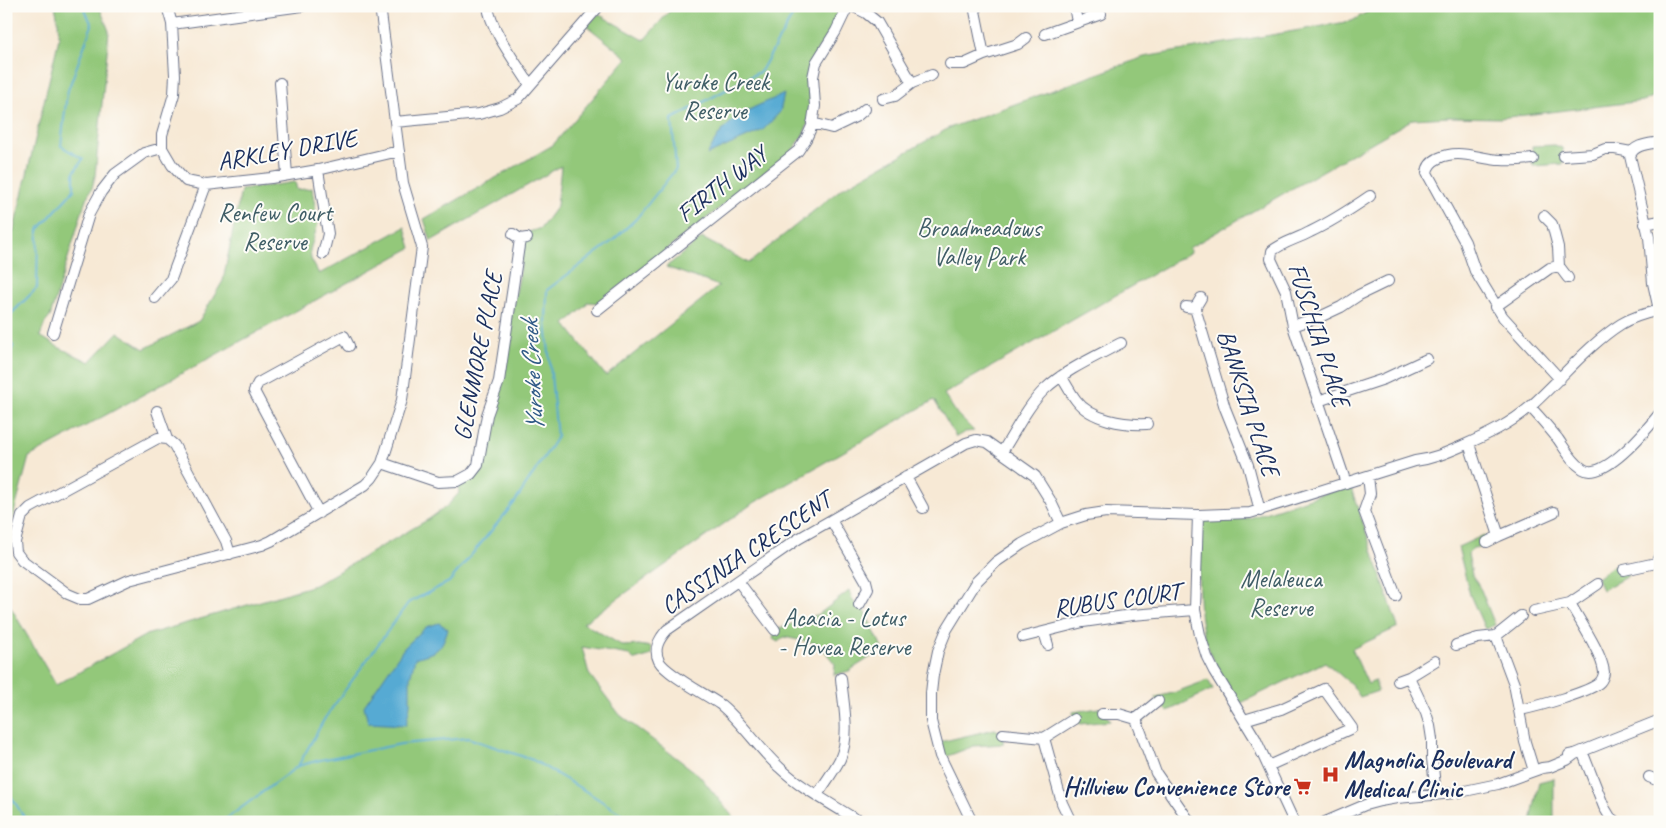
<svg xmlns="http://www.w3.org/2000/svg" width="1666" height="828" font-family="Caveat,sans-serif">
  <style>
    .green { fill: #93c87a; stroke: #577c6c }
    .water { fill: #57aad3; stroke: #396c98 }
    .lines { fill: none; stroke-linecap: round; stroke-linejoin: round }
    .stream { stroke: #57aad3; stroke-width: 2 }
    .minor-casing { stroke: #687088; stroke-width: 12 }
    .minor { stroke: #fff; stroke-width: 10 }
    .labels { text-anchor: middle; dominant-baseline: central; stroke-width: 4; stroke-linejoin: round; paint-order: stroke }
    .park-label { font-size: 25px; fill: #3f5d66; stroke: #fdfcf7 }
    .street-label { font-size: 25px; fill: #1b2f5e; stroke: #fdfcf7 }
    .poi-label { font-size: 25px; font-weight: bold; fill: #1b2f5e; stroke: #fdfcf7; text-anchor: start }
    .water-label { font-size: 26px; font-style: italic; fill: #305a87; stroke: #fdfcf7 }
  </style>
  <rect width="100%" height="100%" fill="#fdfcf7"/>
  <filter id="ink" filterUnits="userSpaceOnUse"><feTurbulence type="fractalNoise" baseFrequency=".02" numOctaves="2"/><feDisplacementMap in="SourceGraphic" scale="10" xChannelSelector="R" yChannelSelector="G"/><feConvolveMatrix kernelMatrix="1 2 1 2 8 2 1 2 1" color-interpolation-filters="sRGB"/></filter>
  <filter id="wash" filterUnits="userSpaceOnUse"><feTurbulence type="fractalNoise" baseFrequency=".0096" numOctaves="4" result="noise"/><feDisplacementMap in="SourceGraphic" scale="20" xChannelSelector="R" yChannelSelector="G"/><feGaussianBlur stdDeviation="1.12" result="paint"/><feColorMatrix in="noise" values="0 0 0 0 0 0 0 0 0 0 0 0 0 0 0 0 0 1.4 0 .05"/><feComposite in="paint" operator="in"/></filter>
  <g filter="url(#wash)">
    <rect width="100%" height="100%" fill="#f7e9d5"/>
    <path class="green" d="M55 6H99L109 31 95 176 92 188 86 199 50 317 45 323 40 336 58 347 90 362 118 332 144 349 199 321 223 281 241 190 295 182 297 190 312 188 318 224 310 250 311 259 319 274 405 227 411 248 29 457 6 543V253L14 229 59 38 58 21Z
      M674 6H843C839 14 835 23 831 31 823 43 814 52 810 67 808 76 809 85 810 94 812 119 807 132 792 151L599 303 587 302 586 306 565 324 606 376 719 286 666 267 702 238 749 263 841 189 949 128 1144 57 1352 21 1377 6H1660V94L1643 101 1500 118 1449 117 1413 119 1189 248 1191 252 944 394 957 414 974 431 965 432 956 437 934 400 752 504 583 623 623 646 639 645 651 647 652 655 635 660 629 655 582 647 589 674 620 715 699 775 737 822H6V599L56 685 146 635 315 585 429 519 447 506 459 493 458 486C484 477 486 455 487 431L519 278 526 233 541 228 557 206 561 166 431 241 424 219 553 145 627 58 587 26 598 14 644 40Z
      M1555 145 1562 148 1563 164 1533 166 1532 146Z
      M1350 485 1398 627 1352 649 1368 684 1375 681 1378 691 1360 697 1352 685 1325 662 1239 704C1226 682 1211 660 1204 635 1195 601 1200 553 1201 518H1250Z
      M1484 535 1488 546 1473 548 1468 554 1472 575 1481 590 1495 625 1485 629 1470 595 1458 547Z
      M1618 562 1628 576 1602 590 1597 578Z
      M849 591 853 601 864 611 883 649 849 671 834 675 835 664 819 644 784 637 778 642 773 639 775 630 819 614Z
      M1208 680 1213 689 1168 711 1156 699V697L1173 693Z
      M1099 708 1102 714 1109 718 1110 721 1080 724 1074 719 1073 712Z
      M995 729 1003 734V744L974 746 945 757 940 742Z
      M1554 778V822H1531L1539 782Z"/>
    <path class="water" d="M784 94 780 112 763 130 707 155C713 144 719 133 728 125 742 110 766 103 784 94Z
      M439 623 448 629C440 652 438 651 415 658L410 678V705L406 725 368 723 364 706 404 648 426 627Z"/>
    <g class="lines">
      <path class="stream" d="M6 319 37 288 38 230 74 190V172L83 159 61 146 67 93 92 25 83 6
        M6 337 13 346 6 363
        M298 766 320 760 401 744 468 738 533 760 592 795 634 822
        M6 788 27 822
        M222 822 298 766 325 718 408 603 449 582 515 502 557 437 546 323 547 290 611 242 636 219 676 169 672 119 761 71 798 6"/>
    </g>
  </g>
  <g filter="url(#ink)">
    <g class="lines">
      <defs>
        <path id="minor" d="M167 6 172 24 175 75 174 94 162 135V148L172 165 186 181 206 185 271 178 318 170 399 151
          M488 6C490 29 517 64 530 85
          M852 6 866 13 877 22 912 83
          M974 6 984 55
          M1074 6 1077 22
          M172 24 302 6
          M1045 34 1101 14
          M950 64H964L984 55 1018 44 1026 38
          M280 83 287 175
          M883 99 895 96 912 83 932 75
          M395 122 479 114 500 108 518 99 599 6
          M812 123 832 128 857 116 865 109
          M1563 156 1593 154 1605 149H1615L1631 152
          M1533 159C1522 160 1511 161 1501 160 1487 160 1472 154 1458 154 1446 154 1428 159 1427 173L1465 242 1475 271 1503 317 1560 379
          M318 170 328 234 323 254
          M1645 224 1660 221
          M513 234 520 239 527 238
          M1559 266 1568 278
          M155 298 171 279 206 185
          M1186 307 1195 308 1201 298
          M1495 307 1550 268 1559 266 1558 247 1552 224 1544 216
          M1195 308 1225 408 1248 465 1260 511
          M597 310 798 151 806 139 812 126 815 106 813 77 816 63 836 31 848 6
          M1659 310 1653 283 1649 237 1630 156C1634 144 1649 144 1660 142
          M1293 326 1324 315 1341 307 1359 295 1388 281
          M53 333 89 214 101 192 115 174 144 153 162 148
          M1061 376C1066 384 1070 392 1076 400 1091 420 1124 425 1147 424
          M1318 401 1384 379 1427 359
          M1530 407C1540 417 1549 428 1558 439 1565 449 1572 462 1583 469 1604 482 1648 428 1660 413
          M157 411 167 439 174 445 226 541 230 554
          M167 439 158 438 30 508 22 516 15 542 16 552 22 560 68 594 80 599H88L129 580 262 545 271 541 365 485 372 478 382 463 402 400 422 247 403 183 380 6
          M1469 444 1499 536 1554 512
          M1002 452C1015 432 1028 405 1045 389 1065 370 1097 356 1121 343
          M382 463 438 482 458 481 471 474 478 465 487 415 499 381 520 239
          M1368 476 1370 494 1364 511 1396 596
          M906 477 923 508
          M1346 483 1293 326 1286 291 1271 259 1272 251C1283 242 1297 239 1310 232 1331 222 1351 209 1370 196
          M319 513 254 391 258 383 262 381 344 336 349 346
          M1198 515 1195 610 1200 635 1207 657 1214 671 1255 738 1294 822
          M831 520 866 581 868 589 859 605
          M1487 542 1499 536
          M1624 570 1656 563 1660 555
          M738 581 775 630
          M1534 611 1570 603 1598 584
          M1044 632 1048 645
          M1496 636 1514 684 1525 742 1534 771
          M1023 637 1083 622 1132 615 1195 610
          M1456 645 1478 638 1496 636 1521 616
          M1409 677 1426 713 1430 726 1432 739V758L1436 795
          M1398 681 1409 677 1435 661
          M1520 710C1535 707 1591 692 1600 682 1602 680 1604 675 1604 672 1602 653 1579 620 1570 603
          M1102 714H1119L1136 719 1158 701
          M1136 719 1156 773 1190 822
          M1244 720 1281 709 1324 689 1352 728 1268 766
          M1003 734 1044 738 1074 719
          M1044 738 1062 803 1071 822
          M1582 751 1604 807 1610 817 1616 822
          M1569 755 1575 754 1660 720
          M1649 777 1654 779 1660 780
          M817 795C825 783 834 771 840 759 851 735 843 703 841 678
          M866 822 855 819C830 803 801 788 779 767 759 749 742 722 721 705 707 695 666 674 659 661 653 649 659 639 667 630L798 539 966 443 976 440 987 442 1035 476 1050 500 1061 523
          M972 822 940 756 931 721V693L933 675 938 651 947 629 976 582 996 562 1022 544 1061 523 1086 515 1106 512 1198 515 1250 513 1415 461C1432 459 1446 453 1462 446 1487 435 1510 424 1531 406 1559 381 1589 344 1621 324 1632 317 1647 313 1660 310
          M1325 822 1365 805 1380 801 1397 798 1455 793 1498 784 1542 768 1550 767 1567 760 1575 754"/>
      </defs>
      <use href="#minor" class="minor-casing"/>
      <use href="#minor" class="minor"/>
    </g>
  </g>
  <defs>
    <symbol id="hospital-bare" viewBox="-9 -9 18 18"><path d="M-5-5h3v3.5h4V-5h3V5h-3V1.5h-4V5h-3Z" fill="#c8321e" stroke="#fdfcf7" stroke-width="2.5" paint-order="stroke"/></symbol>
    <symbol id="supermarket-bare" viewBox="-9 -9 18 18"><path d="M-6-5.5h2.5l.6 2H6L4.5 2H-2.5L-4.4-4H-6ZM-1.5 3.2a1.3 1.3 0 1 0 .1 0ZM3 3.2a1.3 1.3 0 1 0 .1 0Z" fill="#c8321e" stroke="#fdfcf7" stroke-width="2.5" paint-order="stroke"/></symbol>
  </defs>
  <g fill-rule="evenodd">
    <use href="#hospital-bare" x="1318" y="762" width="25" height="25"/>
    <use href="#supermarket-bare" x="1290" y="774" width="25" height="25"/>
  </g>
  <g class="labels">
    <g class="park-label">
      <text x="715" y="82">Yuroke Creek<tspan x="715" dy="29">Reserve</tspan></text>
      <text x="275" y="213">Renfew Court<tspan x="275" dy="29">Reserve</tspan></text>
      <text x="979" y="228">Broadmeadows<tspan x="979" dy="29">Valley Park</tspan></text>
      <text x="1281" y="579">Melaleuca<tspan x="1281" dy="29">Reserve</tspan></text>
      <text x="844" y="618">Acacia - Lotus<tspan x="844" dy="29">- Hovea Reserve</tspan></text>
    </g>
    <g class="street-label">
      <text transform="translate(287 150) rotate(-10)">ARKLEY DRIVE</text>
      <text transform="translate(722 184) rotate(-38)">FIRTH WAY</text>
      <text transform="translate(1319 335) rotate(72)">FUSCHIA PLACE</text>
      <text transform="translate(478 356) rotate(-79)">GLENMORE PLACE</text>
      <text transform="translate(1248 403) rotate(72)">BANKSIA PLACE</text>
      <text transform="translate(746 553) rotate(-34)">CASSINIA CRESCENT</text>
      <text transform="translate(1117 600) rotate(-8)">RUBUS COURT</text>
    </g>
    <g class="poi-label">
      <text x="1344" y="760">Magnolia Boulevard<tspan x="1344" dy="29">Medical Clinic</tspan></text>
      <text x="1289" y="787" text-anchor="end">Hillview Convenience Store</text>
    </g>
    <g class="water-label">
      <text transform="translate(532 376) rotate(-93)">Yuroke Creek</text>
    </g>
  </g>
  <rect width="1666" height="828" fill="none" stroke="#fdfcf7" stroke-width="25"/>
</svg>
